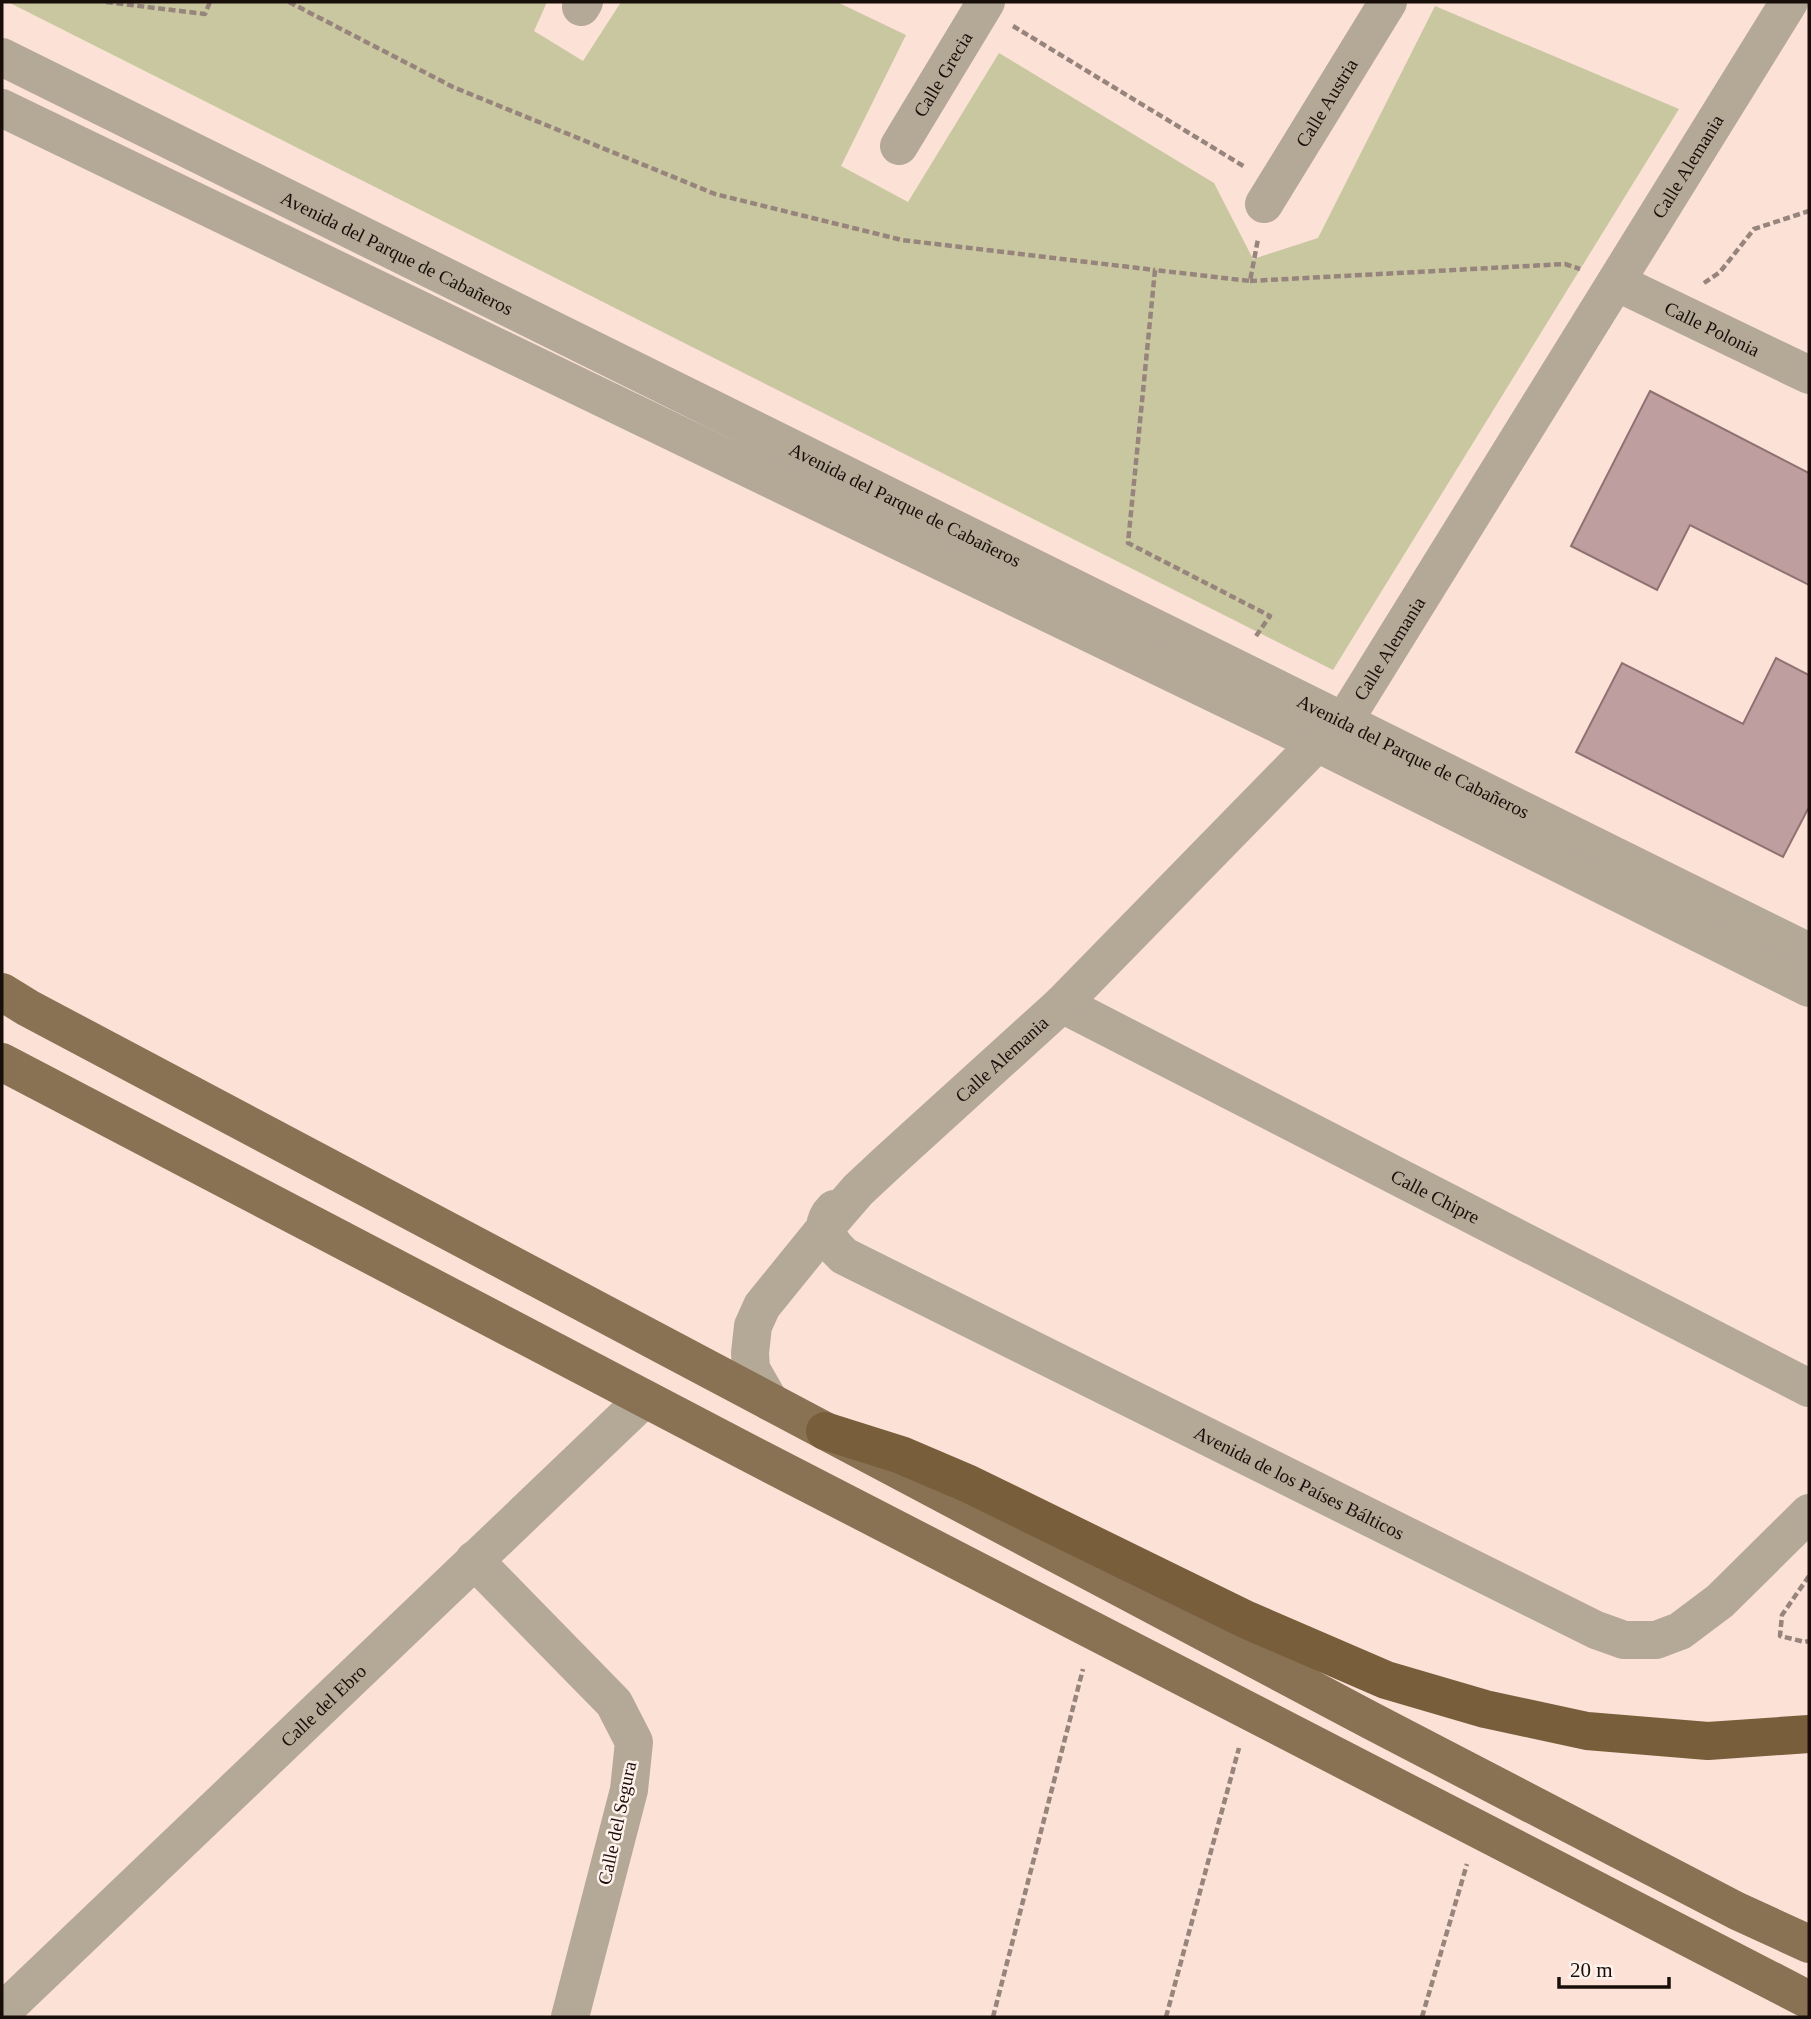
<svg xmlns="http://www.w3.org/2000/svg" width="1811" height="2019" font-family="Georgia,serif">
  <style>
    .green { fill: #c9c7a0 }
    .building { fill: #bf9ea0; stroke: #907172; stroke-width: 2 }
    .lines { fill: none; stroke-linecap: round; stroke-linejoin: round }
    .path { stroke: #97847c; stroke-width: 4.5; stroke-dasharray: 7 3.5; stroke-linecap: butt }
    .minor { stroke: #b4a897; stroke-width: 38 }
    .major { stroke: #887253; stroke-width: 38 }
    .highway { stroke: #785e3a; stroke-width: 38 }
    .labels { text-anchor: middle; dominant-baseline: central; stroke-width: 5; stroke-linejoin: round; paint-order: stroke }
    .street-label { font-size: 19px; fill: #190f0a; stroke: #fff2ec }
  </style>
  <rect width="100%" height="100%" fill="#fbe1d6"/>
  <path class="green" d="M8 2H547L534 31 583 61 621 2H837L906 35 841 166 908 202 999 53 1214 183 1253 259 1318 238 1435 6 1679 109 1333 670Z"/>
  <path class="building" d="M1650 391 1809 473V585L1690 525 1657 590 1571 546Z
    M1776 658 1809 675V807L1783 857 1576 752 1622 663 1743 724Z"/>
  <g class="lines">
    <path class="path" d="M106 2 205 14 210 2
      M289 2 453 87 715 194 902 240 1155 270
      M1013 26 1245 167
      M1250 281 1565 264 1580 269
      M1704 283 1720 272 1754 229 1809 211
      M1256 636 1270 616 1128 543 1155 270 1250 281 1258 239
      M1809 1576 1782 1615 1780 1636 1805 1642 1809 1641
      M993 2017 1083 1669
      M1166 2017 1239 1748
      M1422 2017 1467 1864"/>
    <g class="minor">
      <path d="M581 7 584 2"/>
      <path id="s1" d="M2 57 1809 952"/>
      <path d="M2 108 1317 743 1809 988"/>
      <path id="s2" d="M899 146 986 2"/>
      <path id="s3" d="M1264 204 1388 2"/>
      <path id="s4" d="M1616 282 1809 375"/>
      <path id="s5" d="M1062 1004 1809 1388"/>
      <path id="s6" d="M834 1209C817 1226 829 1242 844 1256L1596 1630 1624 1640H1656L1680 1631 1720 1601 1809 1513"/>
      <path id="s7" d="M770 1402 751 1369 750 1353 753 1326 762 1306 826 1227 858 1190 888 1162 1062 1004 1317 743 1344 721 1789 2"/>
      <path d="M474 1560 614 1703 634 1742 629 1790 570 2017"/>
      <path id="s8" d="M2 2012 644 1399"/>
    </g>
    <path class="major" d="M2 992 28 1008 1368 1719 1737 1911 1809 1944
      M2 1062 745 1451 1809 2000"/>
    <path class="highway" d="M825 1431 901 1455 969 1484 1247 1620 1386 1680 1485 1709 1587 1731 1708 1741 1809 1734"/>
  </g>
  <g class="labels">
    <g class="street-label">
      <text stroke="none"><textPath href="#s2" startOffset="84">Calle Grecia</textPath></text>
      <text stroke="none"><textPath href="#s3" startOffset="119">Calle Austria</textPath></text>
      <text stroke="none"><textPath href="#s7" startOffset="1582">Calle Alemania</textPath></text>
      <text stroke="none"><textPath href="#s1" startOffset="441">Avenida del Parque de Cabañeros</textPath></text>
      <text stroke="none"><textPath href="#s4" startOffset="107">Calle Polonia</textPath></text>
      <text stroke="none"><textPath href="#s1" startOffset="1008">Avenida del Parque de Cabañeros</textPath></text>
      <text stroke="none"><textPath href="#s7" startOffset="1015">Calle Alemania</textPath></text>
      <text stroke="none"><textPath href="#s1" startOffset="1575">Avenida del Parque de Cabañeros</textPath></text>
      <text stroke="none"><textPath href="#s7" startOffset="448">Calle Alemania</textPath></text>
      <text stroke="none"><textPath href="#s5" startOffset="420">Calle Chipre</textPath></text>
      <text stroke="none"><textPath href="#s6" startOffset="564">Avenida de los Países Bálticos</textPath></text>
      <text stroke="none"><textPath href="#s8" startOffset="444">Calle del Ebro</textPath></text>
      <text transform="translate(617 1823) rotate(-78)">Calle del Segura</text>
    </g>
  </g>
  <rect width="1811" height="2019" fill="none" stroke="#190f0a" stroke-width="7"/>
  <path d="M1559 1977v10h110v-10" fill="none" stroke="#190f0a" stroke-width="3.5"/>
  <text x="1570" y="1977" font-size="21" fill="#190f0a" stroke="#fff2ec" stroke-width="5" paint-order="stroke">20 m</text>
</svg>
